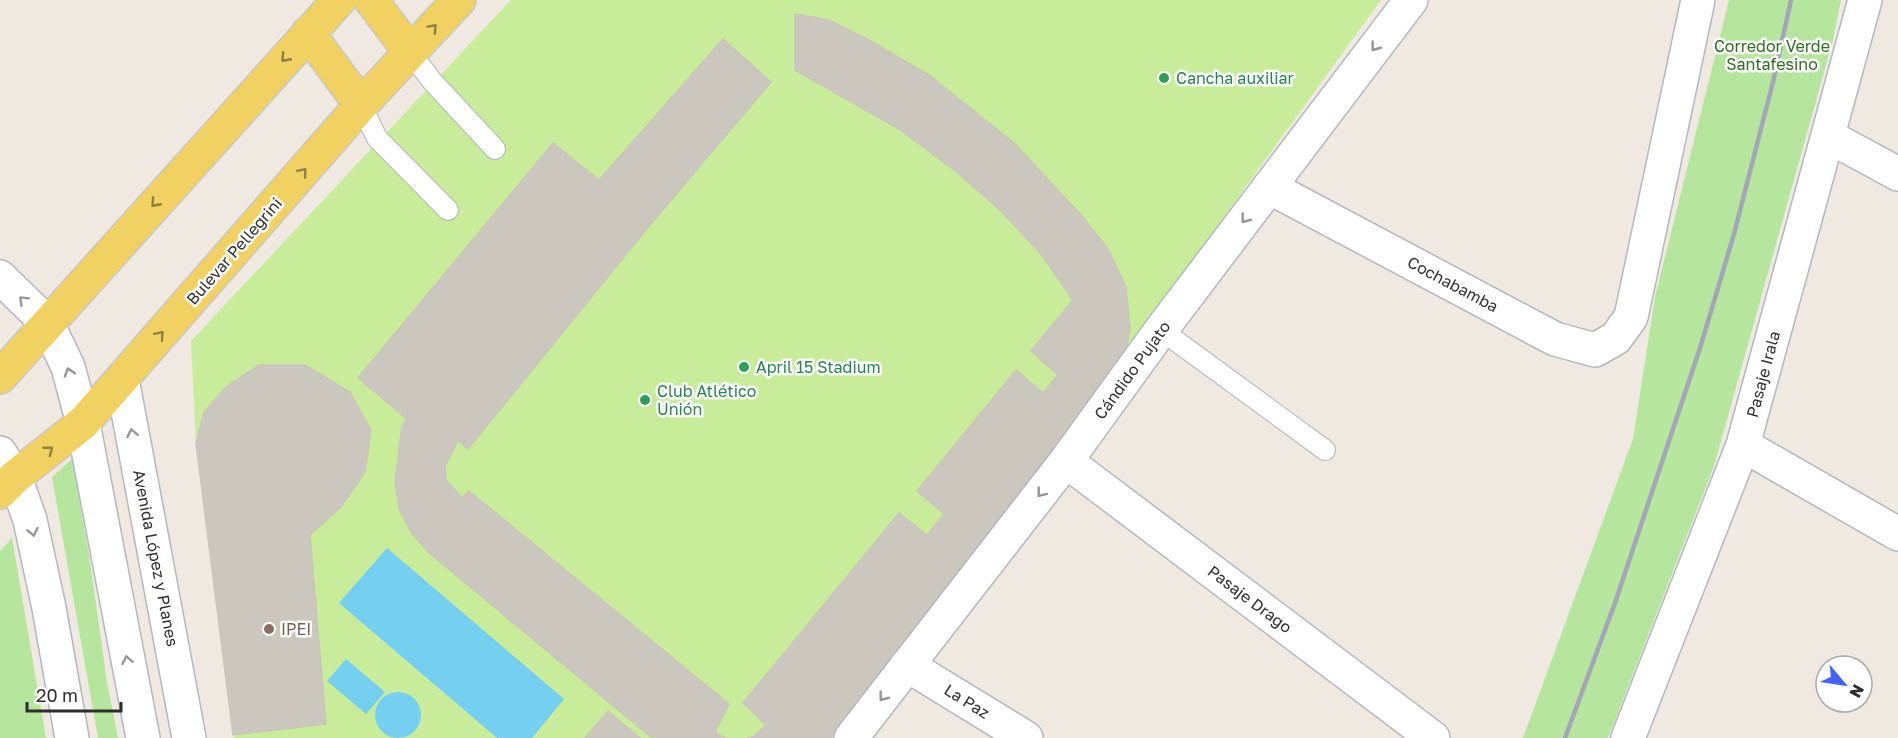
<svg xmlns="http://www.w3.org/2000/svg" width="1898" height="738" font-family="'Golos Text',sans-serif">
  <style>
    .green { fill: #b6e59e }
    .pitch { fill: #c9ec9a }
    .water { fill: #75cff0 }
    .building { fill: #cbc7bf; stroke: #cbc5ba; stroke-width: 1.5 }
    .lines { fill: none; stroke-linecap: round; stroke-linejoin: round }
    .lane-casing { stroke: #b4b7c1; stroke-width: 22 }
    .street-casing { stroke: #b4b7c1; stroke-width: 36 }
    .secondary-casing { stroke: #b4b7c1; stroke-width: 36 }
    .primary-casing { stroke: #c9c9c9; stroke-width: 36 }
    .lane { stroke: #fff; stroke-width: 20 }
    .street { stroke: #fff; stroke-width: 33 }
    .secondary { stroke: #fff; stroke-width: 33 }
    .primary { stroke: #f2d163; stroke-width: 33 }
    .rail { stroke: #a3a6b8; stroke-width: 4.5 }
    .oneway { stroke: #908048 }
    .oneway2 { stroke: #969696 }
    .leisure-dot { fill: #2e9e5b; stroke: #fff; stroke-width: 2 }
    .education-dot { fill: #8d6e63; stroke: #fff; stroke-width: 2 }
    .labels { text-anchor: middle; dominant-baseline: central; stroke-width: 5; stroke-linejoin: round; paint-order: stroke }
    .park-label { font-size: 16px; fill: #2c6e1b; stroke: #fff }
    .leisure-label { font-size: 16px; fill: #27864d; stroke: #fff; text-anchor: start }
    .street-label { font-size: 16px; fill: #2e2e2e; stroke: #fff }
    .education-label { font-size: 16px; fill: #785e54; stroke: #fff; text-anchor: start }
  </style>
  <rect width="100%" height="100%" fill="#efe9e1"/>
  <path class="green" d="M1729 0H1841L1833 40 1714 466 1608 738H1523L1633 439 1655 297Z
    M72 459 89 555 107 682 118 738H98L52 477Z
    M12 538 46 738H0V551Z"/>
  <path class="pitch" d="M511 0H1381L1126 352 831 738H234L196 443 191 341Z"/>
  <path class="water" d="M387 548 564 699 532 738H497L339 603Z
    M346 659 385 692 366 714 327 681Z
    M375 715a23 23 0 1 1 46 0a23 23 0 1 1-46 0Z"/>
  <path class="building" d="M795 14 829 20 869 40 929 75 1014 143 1083 217 1108 249 1126 287 1130 327 1126 352 1131 356 831 738H747L753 737 766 725 743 703 899 513 927 535 944 514 917 491 1016 370 1043 393 1058 375 1031 351 1073 300 1041 254 1002 212 958 173 899 129 795 70Z
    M723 39 771 82 650 225 468 449 458 441 445 466 446 480 462 498 469 491 729 704 715 732 725 738H652L428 552 411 532 399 509 395 482 402 426 407 419 358 378 553 143 599 180Z
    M259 365H305L350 392 371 430 365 472 341 507 310 535 326 724 233 735 196 443 204 412 227 386Z
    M608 711 640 738H585Z"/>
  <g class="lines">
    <defs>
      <path id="lane" d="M410 52 432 81 495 149
        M361 105 377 138 448 210
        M1161 330 1325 450"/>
      <path id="street" d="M1828 136 1898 174
        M1269 187 1555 339 1595 350 1616 338 1631 317 1698 0
        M1743 445 1898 534
        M1066 461 1433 738
        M907 665 1026 738
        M851 738 1066 461 1161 330 1411 0
        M1628 738 1743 445 1865 0"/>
      <path id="secondary" d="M0 277 47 323 68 367 83 423 143 738
        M122 379 189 738
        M0 453 15 477 30 520 49 608 72 738"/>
      <path id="primary" d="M371 0 410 52
        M308 33 361 105
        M0 377 339 0
        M0 492 15 477 83 423 361 105 459 0"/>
    </defs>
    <use href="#lane" class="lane-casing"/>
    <use href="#street" class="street-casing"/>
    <use href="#secondary" class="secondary-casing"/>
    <use href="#primary" class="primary-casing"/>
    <use href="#lane" class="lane"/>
    <use href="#street" class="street"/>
    <use href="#secondary" class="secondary"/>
    <use href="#primary" class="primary"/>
    <path class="rail" d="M1565 738 1615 603 1701 345 1734 234 1773 82 1791 0"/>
  </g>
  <defs><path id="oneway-chevron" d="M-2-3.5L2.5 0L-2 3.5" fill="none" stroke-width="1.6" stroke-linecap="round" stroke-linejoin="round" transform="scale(1.5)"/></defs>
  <g class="oneway">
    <use href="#oneway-chevron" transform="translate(433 28) rotate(-47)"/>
    <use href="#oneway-chevron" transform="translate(285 58) rotate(132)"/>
    <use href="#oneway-chevron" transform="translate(303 172) rotate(-49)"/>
    <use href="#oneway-chevron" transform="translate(155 203) rotate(132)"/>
    <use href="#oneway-chevron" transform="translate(160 335) rotate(-49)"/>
    <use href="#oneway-chevron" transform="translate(49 450) rotate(-38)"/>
  </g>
  <g class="oneway2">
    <use href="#oneway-chevron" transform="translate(1375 47) rotate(127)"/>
    <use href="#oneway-chevron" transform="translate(1245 219) rotate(127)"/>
    <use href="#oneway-chevron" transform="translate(23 300) rotate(-135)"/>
    <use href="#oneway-chevron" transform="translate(69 372) rotate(-108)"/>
    <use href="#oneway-chevron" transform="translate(132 433) rotate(-101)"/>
    <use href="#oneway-chevron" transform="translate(1041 493) rotate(128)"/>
    <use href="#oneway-chevron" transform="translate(33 532) rotate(78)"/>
    <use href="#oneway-chevron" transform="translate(127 660) rotate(-101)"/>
    <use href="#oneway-chevron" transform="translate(883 697) rotate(127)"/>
  </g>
  <g class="leisure-dot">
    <circle cx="1164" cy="78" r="6"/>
    <circle cx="744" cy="367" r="6"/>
    <circle cx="645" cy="400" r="6"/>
  </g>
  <circle class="education-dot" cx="269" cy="629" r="6"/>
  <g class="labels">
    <g class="park-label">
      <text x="1772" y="46">Corredor Verde<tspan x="1772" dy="18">Santafesino</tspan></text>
    </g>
    <g class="leisure-label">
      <text x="1176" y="78">Cancha auxiliar</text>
      <text x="756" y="367">April 15 Stadium</text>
      <text x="657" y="391">Club Atlético<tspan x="657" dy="18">Unión</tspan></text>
    </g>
    <g class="street-label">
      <text transform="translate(234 251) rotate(-49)">Bulevar Pellegrini</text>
      <text transform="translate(1453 284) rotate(28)">Cochabamba</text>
      <text transform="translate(1132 370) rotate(-54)">Cándido Pujato</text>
      <text transform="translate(1763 374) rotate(-75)">Pasaje Irala</text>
      <text transform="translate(156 558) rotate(79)">Avenida López y Planes</text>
      <text transform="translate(1250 599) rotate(37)">Pasaje Drago</text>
      <text transform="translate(967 701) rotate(32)">La Paz</text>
    </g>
    <g class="education-label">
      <text x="281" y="629">IPEI</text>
    </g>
  </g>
  <g transform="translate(1844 684) rotate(119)"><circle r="28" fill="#ffffff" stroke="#ababab" stroke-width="1.5"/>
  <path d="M0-4.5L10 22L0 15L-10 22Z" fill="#4264fb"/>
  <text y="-9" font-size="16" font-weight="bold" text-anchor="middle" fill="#2e2e2e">N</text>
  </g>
  <path d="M27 702v9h94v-9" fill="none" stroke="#2e2e2e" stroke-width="3"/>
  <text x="36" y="702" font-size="18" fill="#2e2e2e" stroke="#ffffff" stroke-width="4.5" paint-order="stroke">20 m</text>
</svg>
